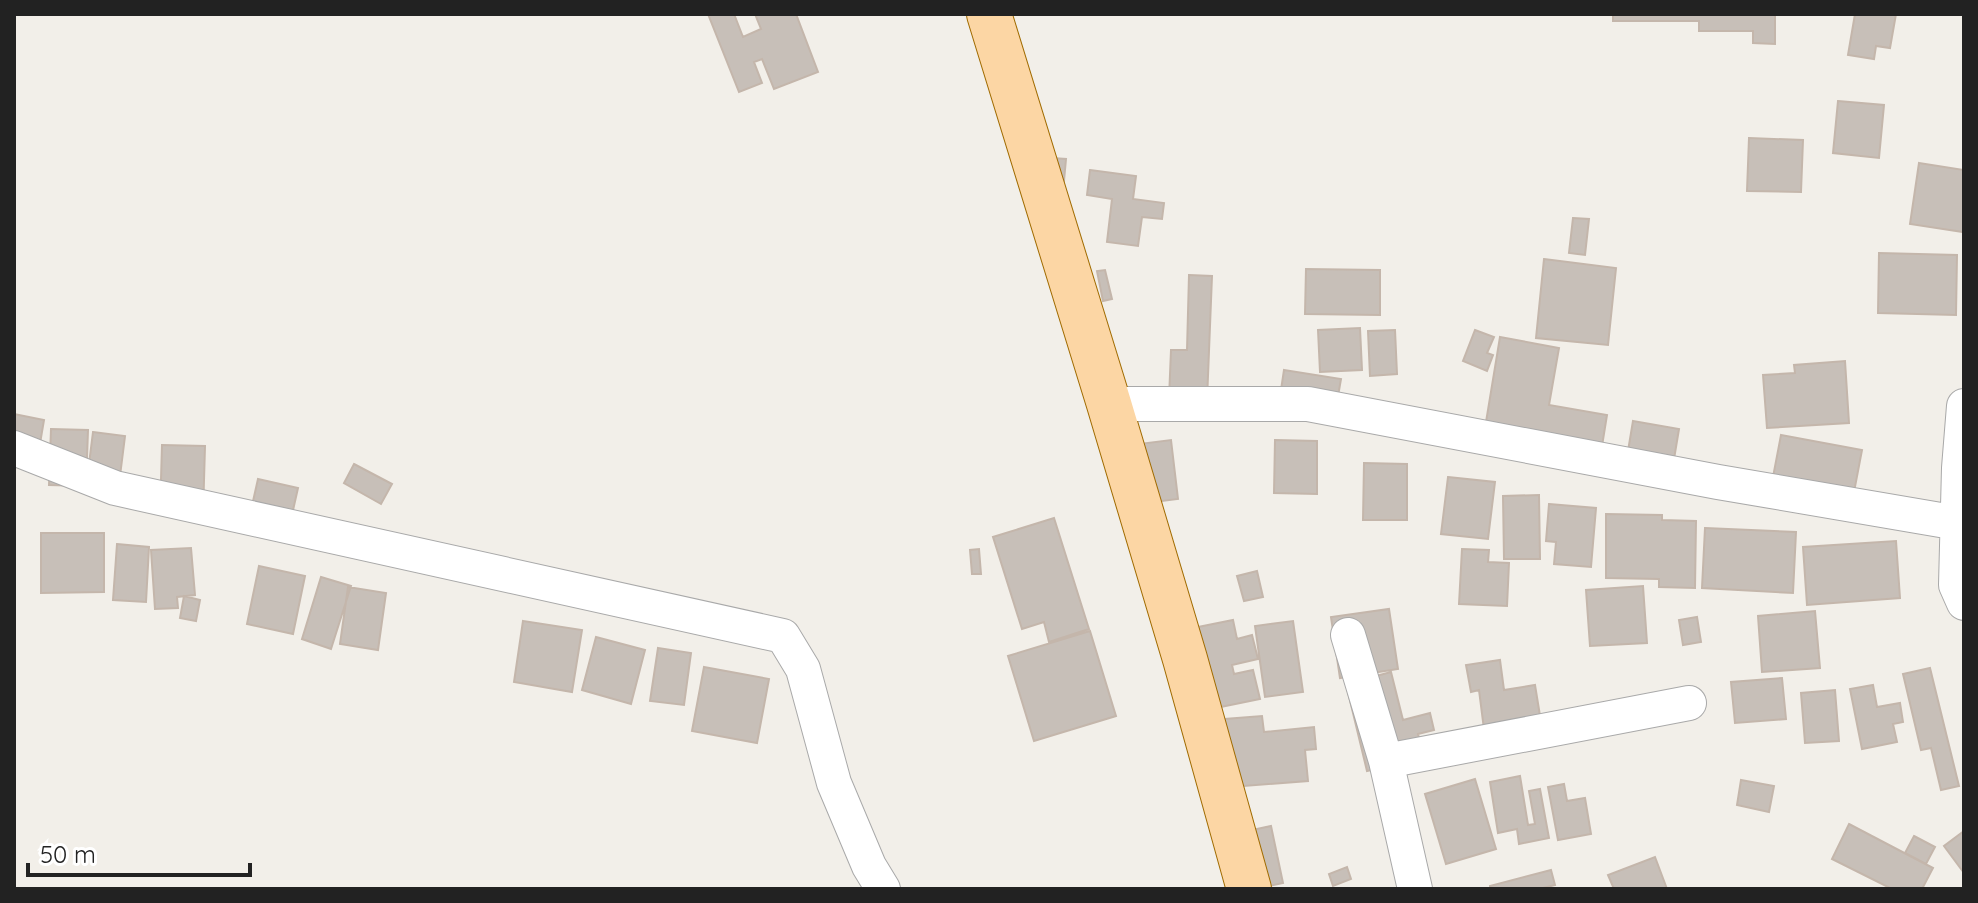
<svg xmlns="http://www.w3.org/2000/svg" width="1978" height="903" font-family="Quicksand,sans-serif">
  <style>
    .building { fill: #c7bfb8; stroke: #c4b6ab; stroke-width: 2 }
    .lines { fill: none; stroke-linecap: round; stroke-linejoin: round }
    .minor-casing { stroke: #a9a9a9; stroke-width: 36 }
    .primary-casing { stroke: #a06b00; stroke-width: 46 }
    .minor { stroke: #fff; stroke-width: 34 }
    .primary { stroke: #fcd6a4; stroke-width: 44 }
  </style>
  <rect width="100%" height="100%" fill="#f2efe9"/>
  <path class="building" d="M708 14H734L743 37 761 29 755 14H796L818 72 774 89 762 59 754 62 762 83 739 92Z
    M1613 14H1775V44L1753 43V31H1699V21H1613Z
    M1855 14H1896L1890 48 1876 46 1874 59 1848 55Z
    M1838 101 1884 105 1879 158 1833 153Z
    M1749 138 1803 140 1801 192 1747 191Z
    M1037 157 1066 159 1064 181 1036 180Z
    M1919 163 1964 170 1963 232 1910 224Z
    M1090 170 1136 176 1133 199 1164 203 1162 219 1142 217 1138 246 1107 242 1112 199 1087 195Z
    M1573 218 1589 219 1585 255 1569 253Z
    M1879 253 1957 255 1956 315 1878 313Z
    M1544 259 1616 268 1608 345 1536 338Z
    M1306 269 1380 270V315L1305 314Z
    M1105 270 1112 299 1103 301 1097 271Z
    M1189 275 1212 276 1207 401 1169 399 1171 350H1187Z
    M1360 328 1362 370 1320 372 1318 330Z
    M1395 330 1397 374 1370 376 1368 331Z
    M1475 330 1494 337 1487 353 1493 355 1487 371 1463 361Z
    M1500 337 1559 348 1549 405 1607 415 1598 471 1485 428Z
    M1845 361 1849 423 1767 428 1763 375 1795 373 1794 365Z
    M1284 370 1341 379 1334 419 1278 410Z
    M14 414 44 420 36 467 14 463Z
    M1633 421 1679 429 1671 477 1625 469Z
    M51 429 88 430 86 486 49 485Z
    M93 432 125 436 119 484 87 480Z
    M1781 435 1862 450 1850 513 1769 498Z
    M1171 440 1178 499 1139 504 1131 445Z
    M1275 440 1317 441V494L1274 493Z
    M162 445 205 446 203 515 160 514Z
    M1364 463 1407 464V520H1363Z
    M354 464 392 484 381 504 344 483Z
    M1448 477 1495 482 1488 539 1441 534Z
    M258 479 298 488 287 537 247 528Z
    M1539 495 1540 559H1504L1503 496Z
    M1549 504 1596 508 1591 567 1554 564 1556 542 1546 541Z
    M1606 514 1662 515V520L1696 521 1695 588 1659 587V579L1606 578Z
    M1054 518 1089 629 1049 642 1044 622 1022 629 993 537Z
    M1705 528 1796 532 1793 593 1702 588Z
    M41 533H104V592L41 593Z
    M1896 541 1900 598 1807 605 1803 547Z
    M117 544 149 547 146 602 113 600Z
    M191 548 195 595 177 597 178 608 155 609 151 550Z
    M979 549 981 574H972L970 550Z
    M1462 549 1489 550 1488 562 1509 563 1507 606 1459 604Z
    M259 566 305 576 293 634 247 624Z
    M1257 571 1263 597 1244 601 1237 576Z
    M321 577 351 586 331 649 302 639Z
    M1643 586 1647 643 1590 646 1586 590Z
    M348 587 386 593 378 650 340 644Z
    M184 596 200 600 196 621 180 618Z
    M1389 609 1398 669 1340 678 1331 617Z
    M1815 611 1820 668 1762 672 1758 616Z
    M1697 617 1701 642 1683 645 1679 620Z
    M1233 620 1237 639 1252 635 1258 659 1232 665 1234 674 1253 670 1260 699 1196 712 1178 631Z
    M523 621 582 630 572 692 514 682Z
    M1293 621 1303 692 1265 697 1255 626Z
    M1090 631 1116 716 1034 741 1008 656Z
    M596 637 645 650 631 704 582 690Z
    M658 648 691 653 684 705 650 701Z
    M1500 660 1504 690 1535 685 1542 728 1485 737 1479 690 1471 692 1466 665Z
    M704 667 769 679 757 743 692 731Z
    M1930 668 1959 786 1941 790 1931 748 1921 750 1903 674Z
    M1391 672 1403 720 1430 713 1434 730 1418 734 1424 758 1367 771 1346 684Z
    M1782 678 1786 719 1735 723 1731 682Z
    M1873 685 1877 707 1900 703 1903 722 1893 724 1897 742 1862 749 1850 689Z
    M1835 690 1839 741 1805 743 1801 693Z
    M1262 716 1264 732 1314 727 1316 749 1305 750 1308 781 1231 787 1225 719Z
    M1520 776 1528 825 1535 824 1529 791 1540 789 1549 838 1519 844 1517 829 1498 833 1490 782Z
    M1475 779 1496 849 1446 864 1425 794Z
    M1741 780 1774 786 1769 812 1737 805Z
    M1564 784 1567 801 1585 798 1591 834 1558 840 1548 787Z
    M1849 824 1933 868 1922 889H1892L1832 859Z
    M1271 826 1283 883 1255 889 1229 835Z
    M1964 831V873L1944 846Z
    M1914 836 1935 847 1926 864 1905 853Z
    M1655 857 1667 889H1614L1608 875Z
    M1347 867 1351 879 1333 886 1329 874Z
    M1551 870 1555 885 1539 889H1490V886Z"/>
  <g class="lines">
    <defs>
      <path id="minor" d="M1109 404H1308L1718 482 1958 523
        M1964 406 1959 468 1956 585 1964 603
        M14 448 115 488 783 636 803 669 834 783 869 866 883 889
        M1348 635 1386 761 1415 889
        M1386 761 1689 703"/>
      <path id="primary" d="M989 14 1109 404 1185 659 1249 889"/>
    </defs>
    <use href="#minor" class="minor-casing"/>
    <use href="#primary" class="primary-casing"/>
    <use href="#minor" class="minor"/>
    <use href="#primary" class="primary"/>
  </g>
  <rect width="1978" height="903" fill="none" stroke="#222222" stroke-width="32"/>
  <path d="M28 863v12h222v-12" fill="none" stroke="#222222" stroke-width="4"/>
  <text x="40" y="863" font-size="24" fill="#222222" stroke="#ffffff" stroke-width="6" paint-order="stroke">50 m</text>
</svg>
